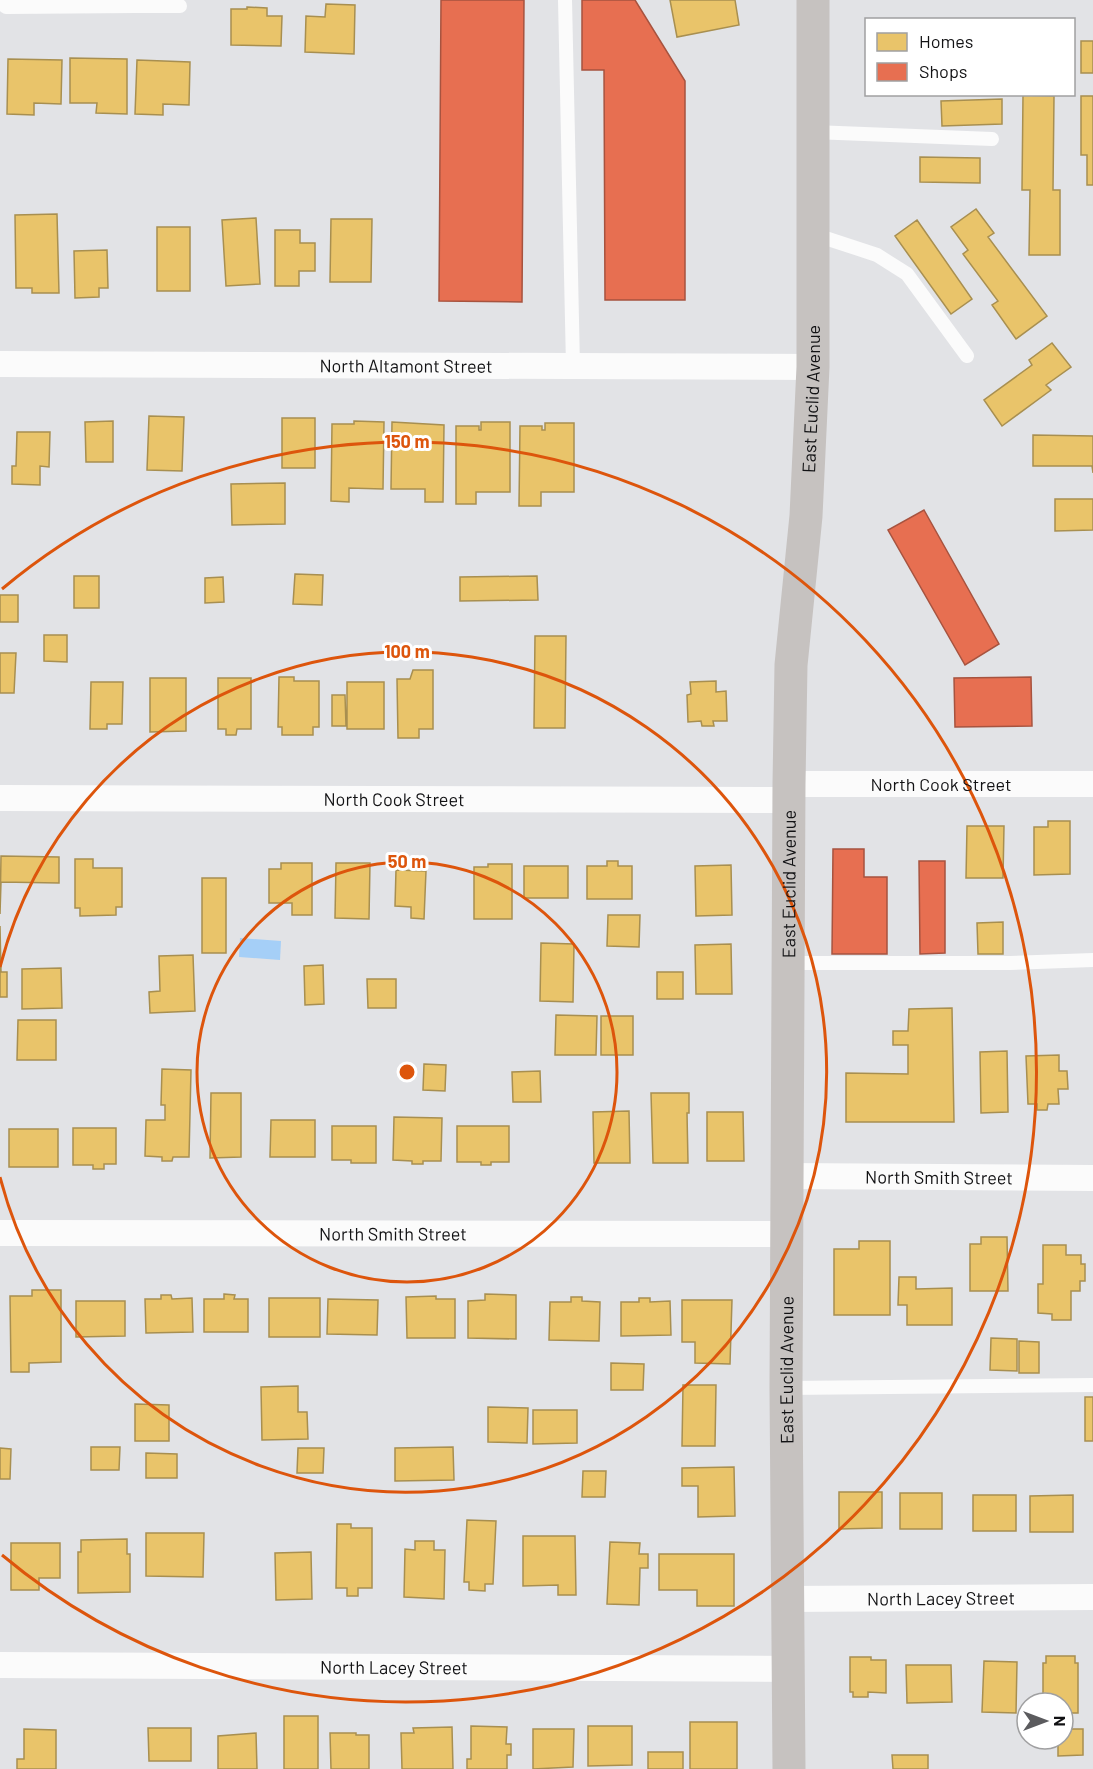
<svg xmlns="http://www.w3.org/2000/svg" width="1093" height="1769" font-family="Barlow,sans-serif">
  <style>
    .water { fill: #a5cff7 }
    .homes { fill: #e9c46a; stroke: #a88f50; stroke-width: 1.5 }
    .shops { fill: #e76f51; stroke: #a7533f; stroke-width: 1.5 }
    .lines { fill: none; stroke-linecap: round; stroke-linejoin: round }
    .service { stroke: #fbfbfb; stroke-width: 14 }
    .minor { stroke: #fbfbfb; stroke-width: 26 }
    .secondary { stroke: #c6c2c0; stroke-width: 33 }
    .ring { fill: none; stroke: #dd550c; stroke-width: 3 }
    .labels { text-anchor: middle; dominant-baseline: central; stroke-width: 6; stroke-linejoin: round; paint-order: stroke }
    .street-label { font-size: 18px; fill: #121214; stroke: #fff }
    .centre { fill: #dd550c; stroke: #fff; stroke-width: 3 }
    .ring-label { font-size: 18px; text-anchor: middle; font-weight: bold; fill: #dd550c; stroke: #fff; stroke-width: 6; stroke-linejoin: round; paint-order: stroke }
  </style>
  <rect width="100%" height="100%" fill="#e2e3e6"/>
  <path class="water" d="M240 938 281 941 280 960 239 957Z"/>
  <path class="homes" d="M670 0H735L739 25 677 37Z
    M326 4 355 5 354 54 305 52 306 16 325 17Z
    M247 7 267 8V16H282L281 46 231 45V9H247Z
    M1081 41H1093V73H1081Z
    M70 58 127 59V114L96 113 97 103H70Z
    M8 59 62 60 61 104 34 103V115L7 114Z
    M137 60 190 62 189 105 163 104V115L135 114Z
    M1023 95 1054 96 1053 190H1060V255H1029L1030 190H1022Z
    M1081 96H1093V185H1087V155H1081Z
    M1002 99V124L942 126 941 101Z
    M920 157 980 158V183L920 182Z
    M976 209 994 233 988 237 1047 316 1016 339 992 305 998 301 963 254 968 250 951 227Z
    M57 214 59 293H32V288H16L15 215Z
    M256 218 260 284 226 286 222 220Z
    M331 219H372L371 282H330Z
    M917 220 972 299 951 314 895 236Z
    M157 227H190V291H157Z
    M275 230H300V243H315V271H299V286H275Z
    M107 250 108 288H99V297L75 298 74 251Z
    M1052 343 1071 367 1046 385 1051 390 1002 426 984 400 1032 365 1029 360Z
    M149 416 184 417 182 471 147 470Z
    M282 418H315V468H282Z
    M113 421V462H86L85 422Z
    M354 421 384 422 383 489 349 488V502L331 501 332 424H354Z
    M392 422 444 425 443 502H425V489H391Z
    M481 422H510V492H476V504H456V426H479V430H481Z
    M545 423H574V492H541V506H519L520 426H542V430H545Z
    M17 432H50L49 467 40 466V485L12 484V466H16Z
    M1033 435 1093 436V473L1092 466H1033Z
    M285 483V524L232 525 231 484Z
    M1055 499H1093V530L1055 531Z
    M295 574 323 575 322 605 293 604Z
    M74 576H99V608H74Z
    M537 576 538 600 460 601V577Z
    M223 577 224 602 205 603V578Z
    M0 595H18V622H0Z
    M44 635H67V662L44 661Z
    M535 636H566L565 728H534Z
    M0 653H16L14 693H0Z
    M413 670H433V729H419V738H398L397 679H410Z
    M279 677H294V681H319V727H313V735H282V727H278Z
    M150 678H186V731L150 732Z
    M218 678H251V729H237L236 735H226V729H218Z
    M716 681V692L726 691 727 721H713L714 726H702L701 721 688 722 687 695 691 694 690 682Z
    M91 682H123L122 724H107V729H90Z
    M347 682H384V729H347Z
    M332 695H345L346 726H332Z
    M1048 821H1070V874L1034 875V827H1048Z
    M967 826H1004L1003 878H966Z
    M1 856 59 857V883L1 882 0 914Z
    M75 859H93V868H122V907H116V915L80 916V908H75Z
    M607 861H618V866H632V899H587V866H607Z
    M281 863H312V915H292V903H269V869H281Z
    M336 863H370L369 919 335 918Z
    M488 864H512V919H474V867H488Z
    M731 865 732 915 696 916 695 866Z
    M524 866H568V898H524Z
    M396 870 426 871 424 919 411 918V907L395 906Z
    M202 878H226V953H202Z
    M608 915H640L639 947 607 946Z
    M1003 922V954H978L977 923Z
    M0 926 1 972H7V997H0Z
    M541 943 574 944 573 1002 540 1001Z
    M731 944 732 994H696L695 945Z
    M193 955 195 1011 150 1013 149 992 160 991 159 956Z
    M323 965 324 1004 305 1005 304 966Z
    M61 968 62 1008 22 1009V969Z
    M657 972H683V999H657Z
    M367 979H396V1008H368Z
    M952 1008 954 1122H846V1073L908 1074V1045H893V1031H908L909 1009Z
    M556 1015 597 1016 596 1055H555Z
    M601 1016H633V1055H601Z
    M18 1020H56V1060H17Z
    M1007 1051 1008 1112 981 1113 980 1052Z
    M1059 1055V1071H1067L1068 1089H1058L1059 1104H1048L1047 1110H1037V1104H1028L1026 1056Z
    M424 1064 446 1065 445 1091 423 1090Z
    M162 1069 191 1070 189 1157H173L172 1161H162V1157L145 1156 146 1120H165V1105H161Z
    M540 1071 541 1102H513L512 1072Z
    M211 1093H241V1157L210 1158Z
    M651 1093H689V1113H687L688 1163H653Z
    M629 1111 630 1163H594L593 1112Z
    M707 1112H743L744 1161H707Z
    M394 1117 442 1118 441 1161H423V1164H412V1161L393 1160Z
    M271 1120H315V1157H270Z
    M332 1126H376V1163H351V1160H332Z
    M457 1126H509V1162H491V1165H481V1162H457Z
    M73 1128H116V1164H104V1169H93V1165H73Z
    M9 1129H58V1167H9Z
    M981 1237H1007L1008 1291H970V1244H981Z
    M859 1241H890V1315H834V1249H859Z
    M1043 1245H1066V1255H1081V1264H1085V1281H1080V1291H1071V1320H1052V1314L1038 1313V1284H1043Z
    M899 1277H916V1289L952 1288V1325H907V1305H898Z
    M32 1290H61V1362L29 1363V1372H11L10 1296H32Z
    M224 1294 235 1295 234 1299H248V1332H204V1299H224Z
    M485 1294 516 1295V1339L468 1338V1301L485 1300Z
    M161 1295H171L172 1299 192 1298 193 1332 146 1333 145 1299H161Z
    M436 1296V1299H455V1338H407L406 1297Z
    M571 1297H582V1301L600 1302 599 1341 549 1340 550 1302H571Z
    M269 1298H320V1337H269Z
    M639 1298H650V1302L670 1301 671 1335 621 1336V1302H639Z
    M328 1299 378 1300 377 1335 327 1334Z
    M682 1300H732L730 1364 695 1363V1342H682Z
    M76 1301H125V1336L76 1337Z
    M991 1338 1017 1339V1371L990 1370Z
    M1019 1341 1039 1342V1373H1019Z
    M611 1363 644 1364 643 1390H611Z
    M683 1385H716L715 1446H682Z
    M298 1386V1412H307L308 1439 262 1440 261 1387Z
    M1085 1397H1093V1441H1085Z
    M135 1404 169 1405V1441H135Z
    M488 1407 528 1408 527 1443 488 1442Z
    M533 1410H577V1443L533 1444Z
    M91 1447H120L119 1470H91Z
    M453 1447 454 1480 395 1481V1448Z
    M0 1448 11 1449 10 1479H0Z
    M298 1448H324L323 1473H297Z
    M146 1453 177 1454V1478H146Z
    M734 1467 735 1516 698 1517V1486H682V1468Z
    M583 1471H606L605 1497H582Z
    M839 1492H882V1528L839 1529Z
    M900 1493H942V1529H900Z
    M973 1495H1016V1531H973Z
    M1073 1495V1532H1030V1496Z
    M467 1520 496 1521 493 1584H485V1591L469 1590V1582H464Z
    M337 1524H351V1528H372V1588H358V1596H347V1588H336Z
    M146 1533H204L203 1577 146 1576Z
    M523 1536H575L576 1595H558V1585L523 1586Z
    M127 1539V1554H130V1592L78 1593V1552H81V1540Z
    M415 1541H434V1550H445L444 1599 404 1597 405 1549 415 1550Z
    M610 1542 640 1543 639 1554H648V1568H640L639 1605 607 1604Z
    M11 1543H60V1578H39V1590H11Z
    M311 1552 312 1599 276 1600 275 1553Z
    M659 1554H734V1606H697V1590H659Z
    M1046 1656H1075V1663H1078V1713H1063V1703H1043V1663H1046Z
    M850 1657H871V1660H886V1693L868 1692V1697H853V1692H850Z
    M984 1661 1017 1662 1016 1713 982 1712Z
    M906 1665H951L952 1702 907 1703Z
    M284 1716H318V1769H284Z
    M690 1722H737V1769H690Z
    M471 1726 507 1727 506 1744H511V1755H507V1769H467V1759H471Z
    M588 1726H632V1765L588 1766Z
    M452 1727 453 1769H402L401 1733H414L413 1728Z
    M148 1728H191V1761H149Z
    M24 1729 56 1730V1769H17V1759H24Z
    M533 1729H574L573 1767 533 1769Z
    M1063 1729H1083V1755L1058 1756V1739H1063Z
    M256 1733 257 1769H218V1736Z
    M330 1733H356V1735H369V1769H331Z
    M648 1752H683V1769H648Z
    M892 1755H928V1769H893Z"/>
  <path class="shops" d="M441 0H524L522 302 439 301Z
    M582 0H635L685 81V300H605L604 70H582Z
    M924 510 999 644 965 665 888 530Z
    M1031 677 1032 726 955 727 954 678Z
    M833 849H864V877H887V954H832Z
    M919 861H945V953L920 954Z"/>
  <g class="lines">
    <path class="service" d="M5 0 6 7 136 6V0
      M565 0 573 366
      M136 6H180
      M813 132 992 139
      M813 234 877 255 907 274 967 356
      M787 963H1010L1093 960
      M786 1388 1093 1385"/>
    <g class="minor">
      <path id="s1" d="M0 364 813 367"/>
      <path id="s2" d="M789 784H1093"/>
      <path id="s3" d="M0 798 789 800"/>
      <path id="s4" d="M786 1176 1093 1178"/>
      <path id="s5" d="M0 1233 786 1234"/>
      <path id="s6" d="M788 1599 1093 1597"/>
      <path id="s7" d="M0 1665 789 1669"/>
    </g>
    <path class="secondary" id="s8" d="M789 1769 786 1388 789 784 791 665 806 516 813 367V0"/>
  </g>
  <g class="ring">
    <circle cx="407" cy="1072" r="210"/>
    <path d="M0 967A420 420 0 1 1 0 1177"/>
    <path d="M2 589A630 630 0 1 1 2 1555"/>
  </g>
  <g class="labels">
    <g class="street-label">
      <text stroke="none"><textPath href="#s1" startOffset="406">North Altamont Street</textPath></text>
      <text stroke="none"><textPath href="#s8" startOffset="1371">East Euclid Avenue</textPath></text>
      <text stroke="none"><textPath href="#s2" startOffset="152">North Cook Street</textPath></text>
      <text stroke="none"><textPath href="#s3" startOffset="394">North Cook Street</textPath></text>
      <text stroke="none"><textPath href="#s8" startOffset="885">East Euclid Avenue</textPath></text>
      <text stroke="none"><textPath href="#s4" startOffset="153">North Smith Street</textPath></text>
      <text stroke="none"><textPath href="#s5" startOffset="393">North Smith Street</textPath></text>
      <text stroke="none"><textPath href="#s8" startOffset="399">East Euclid Avenue</textPath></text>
      <text stroke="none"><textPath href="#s6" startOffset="153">North Lacey Street</textPath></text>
      <text stroke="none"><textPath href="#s7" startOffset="394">North Lacey Street</textPath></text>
    </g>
  </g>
  <circle cx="407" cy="1072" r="9" class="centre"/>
  <g class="ring-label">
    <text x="407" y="448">150 m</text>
    <text x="407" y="658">100 m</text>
    <text x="407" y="868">50 m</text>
  </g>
  <rect x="865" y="18" width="210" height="78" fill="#ffffff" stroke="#a0a0a1" stroke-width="1.5"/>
  <rect x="877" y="33" width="30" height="18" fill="#e9c46a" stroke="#a0a0a1" stroke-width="1.5"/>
  <text x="919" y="48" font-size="18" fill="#121214">Homes</text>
  <rect x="877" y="63" width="30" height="18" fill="#e76f51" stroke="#a0a0a1" stroke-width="1.5"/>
  <text x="919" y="78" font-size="18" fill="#121214">Shops</text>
  <g transform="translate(1045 1721) rotate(90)"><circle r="28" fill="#ffffff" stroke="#a0a0a1" stroke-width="1.5"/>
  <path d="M0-4.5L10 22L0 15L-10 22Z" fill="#5b5b5e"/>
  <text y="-9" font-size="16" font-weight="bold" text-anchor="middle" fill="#121214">N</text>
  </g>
</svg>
